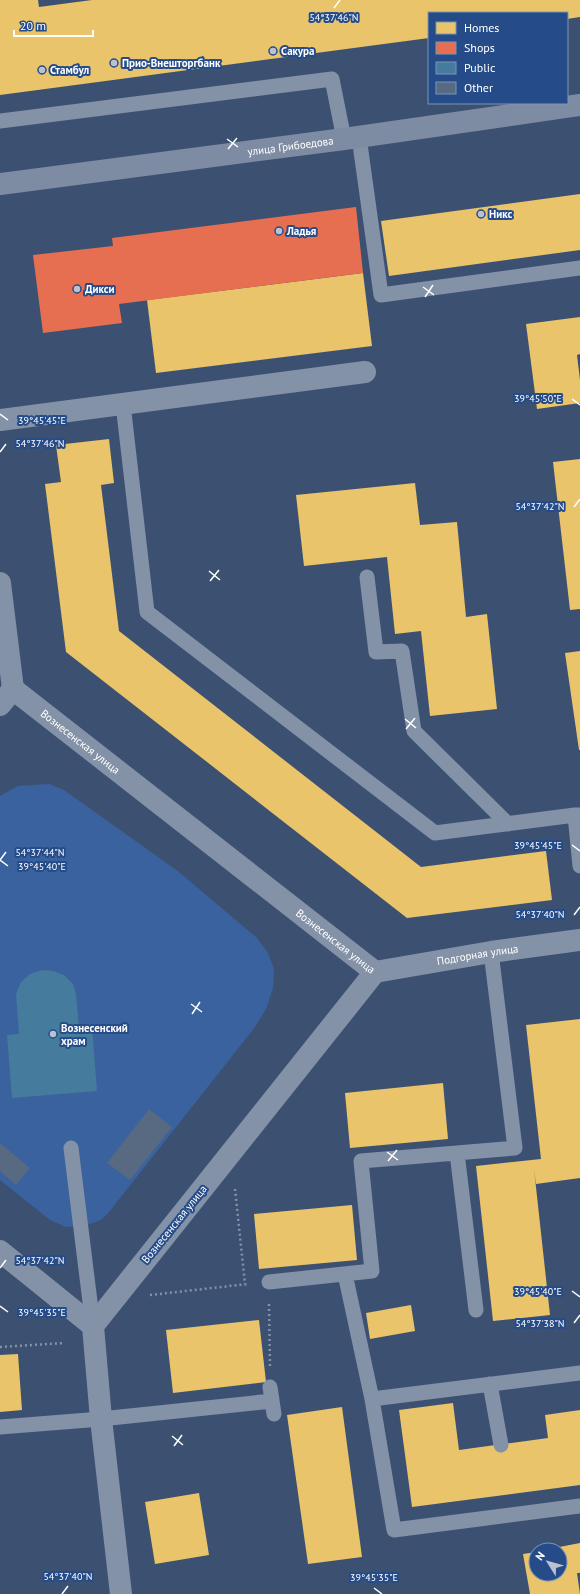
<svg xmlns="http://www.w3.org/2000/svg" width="580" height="1594" font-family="'PT Sans',sans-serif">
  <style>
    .grass { fill: #39629f }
    .homes { fill: #e9c46a }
    .shops { fill: #e76f51 }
    .public { fill: #457b9d }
    .building { fill: #586982 }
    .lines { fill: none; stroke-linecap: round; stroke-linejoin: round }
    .path { stroke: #8392a7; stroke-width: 2.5; stroke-dasharray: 2 3; stroke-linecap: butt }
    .lane { stroke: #8392a7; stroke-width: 15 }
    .street { stroke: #8392a7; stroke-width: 22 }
    .secondary { stroke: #7e8ca3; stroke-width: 22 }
    .ticks { fill: none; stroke: #fff; stroke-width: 1.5 }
    .poi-dot { fill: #bbc2ce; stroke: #254c89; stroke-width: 1.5 }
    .labels { text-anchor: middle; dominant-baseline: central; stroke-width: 4; stroke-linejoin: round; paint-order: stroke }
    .poi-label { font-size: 11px; font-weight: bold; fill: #fff; stroke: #254c89; text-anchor: start }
    .street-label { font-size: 11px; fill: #fff; stroke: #254c89 }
    .ticks-label { font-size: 10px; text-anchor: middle; fill: #fff; stroke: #254c89; stroke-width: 4; stroke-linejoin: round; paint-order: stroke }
  </style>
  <rect width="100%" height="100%" fill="#3c5172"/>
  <path class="grass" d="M49 784 64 790 179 872 257 938 268 953 274 969 273 988 266 1009 255 1027 109 1212 101 1220 87 1225 66 1227 50 1220 0 1180V796L18 786Z"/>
  <path class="homes" d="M0 0H38L39 7 92 0H580V17L567 19V13H429V38L0 95Z
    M580 194V250L389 276 381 221Z
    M363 273 372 346 156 373 147 300Z
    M580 317V354L577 355 580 380V403L537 409 526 324Z
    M109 439 114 483 101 485 119 631 421 867 546 851 552 900 407 918 66 652 45 484 61 482 56 445Z
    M580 459V609L570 610 553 462Z
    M415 483 420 525 457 522 466 617 487 614 497 709 430 716 421 631 395 634 387 557 304 566 296 495Z
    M580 651V750H579L565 653Z
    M580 1019V1178L536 1184 534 1169 550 1315 493 1321 476 1166 541 1159 526 1025Z
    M443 1083 448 1139 350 1148 345 1093Z
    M352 1205 357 1260 259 1269 254 1214Z
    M411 1305 415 1331 370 1339 366 1313Z
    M259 1320 266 1382 173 1393 166 1330Z
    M18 1354 22 1410 0 1412V1355Z
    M453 1403 459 1450 548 1438 545 1415 580 1410V1485L412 1507 399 1410Z
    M342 1407 362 1557 308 1564 287 1415Z
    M199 1493 209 1555 155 1564 145 1502Z
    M580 1543V1573H577L580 1594H530L523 1554 536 1552V1574H560V1550L549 1549Z"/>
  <path class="shops" d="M356 207 363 273 119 304 122 323 43 333 33 255 113 246 112 238Z"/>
  <path class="public" d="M42 970 53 971 64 975 73 984 76 994 79 1027 92 1026 97 1091 12 1098 7 1035 19 1034 16 994 21 982 30 974Z"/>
  <path class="building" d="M149 1109 172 1127 130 1180 107 1163Z
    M0 1143 30 1168 16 1185 0 1171Z"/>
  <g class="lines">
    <path class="path" d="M235 1189 245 1284
      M150 1295 248 1284
      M269 1304 270 1367
      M0 1347 64 1343"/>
    <path class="lane" d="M0 121 332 79 344 139
      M359 137 381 295 580 268
      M123 404 147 612 435 833 575 815
      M367 577 376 652 402 651 414 731 508 824
      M580 815H575L580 866
      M71 1148 93 1326
      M457 1153 476 1310
      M345 1274 372 1399 394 1530 580 1506
      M269 1282 372 1271 361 1161 515 1148 491 952
      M490 1384 501 1445
      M270 1387 274 1414
      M372 1399 580 1373
      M0 1427 101 1419 272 1401"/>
    <g class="street">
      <path d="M0 420 365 372"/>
      <path d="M0 583 13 689"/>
      <path id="s1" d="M0 705 13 689 375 972 93 1326 101 1419 121 1594"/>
      <path id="s2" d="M375 972 491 952 580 940"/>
      <path d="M0 1251 93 1326"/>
    </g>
    <path class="secondary" id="s3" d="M0 184 344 139 580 105"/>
  </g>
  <path class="ticks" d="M334 8 340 0M227 139 238 147M228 149 237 138M423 287 434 295M425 297 433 285M572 399 580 405M0 414 8 420M0 452 6 444M574 507 580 499M209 571 220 580M210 581 219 570M405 719 416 728M406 729 415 718M572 845 580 851M0 860 8 866M0 860 6 852M574 915 580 907M191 1004 202 1012M192 1014 200 1002M387 1152 398 1160M388 1161 397 1150M0 1268 6 1260M572 1291 580 1297M0 1306 8 1312M574 1323 580 1315M172 1436 183 1445M174 1446 182 1435M374 1588 382 1594M62 1594 68 1586"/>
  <g class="poi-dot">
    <circle cx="273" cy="51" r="4"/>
    <circle cx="114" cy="63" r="4"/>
    <circle cx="42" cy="70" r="4"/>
    <circle cx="481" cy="214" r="4"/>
    <circle cx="279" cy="231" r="4"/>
    <circle cx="77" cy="289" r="4"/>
    <circle cx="53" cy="1034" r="4"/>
  </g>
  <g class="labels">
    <g class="poi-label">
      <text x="281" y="51">Сакура</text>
      <text x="122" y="63">Прио-Внешторгбанк</text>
      <text x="50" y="70">Стамбул</text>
      <text x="489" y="214">Никс</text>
      <text x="287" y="231">Ладья</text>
      <text x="85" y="289">Дикси</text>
      <text x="61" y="1028">Вознесенский<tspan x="61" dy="13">храм</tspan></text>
    </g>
    <g class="street-label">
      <text stroke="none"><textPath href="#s3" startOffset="293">улица Грибоедова</textPath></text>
      <text stroke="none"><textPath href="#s1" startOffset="106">Вознесенская улица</textPath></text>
      <text stroke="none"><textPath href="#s1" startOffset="430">Вознесенская улица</textPath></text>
      <text stroke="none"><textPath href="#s2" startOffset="104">Подгорная улица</textPath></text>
      <text transform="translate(174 1224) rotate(-51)">Вознесенская улица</text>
    </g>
  </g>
  <g class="ticks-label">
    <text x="334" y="21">54°37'46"N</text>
    <text x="538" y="402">39°45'50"E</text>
    <text x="42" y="424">39°45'45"E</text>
    <text x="40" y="447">54°37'46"N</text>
    <text x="540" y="510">54°37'42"N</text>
    <text x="538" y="849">39°45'45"E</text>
    <text x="40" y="856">54°37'44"N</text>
    <text x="42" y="870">39°45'40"E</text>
    <text x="540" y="918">54°37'40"N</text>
    <text x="40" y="1264">54°37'42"N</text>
    <text x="538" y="1295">39°45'40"E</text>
    <text x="42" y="1316">39°45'35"E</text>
    <text x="540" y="1327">54°37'38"N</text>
    <text x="68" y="1580">54°37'40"N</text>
    <text x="374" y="1581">39°45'35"E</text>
  </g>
  <rect x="428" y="12" width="140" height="92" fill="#254c89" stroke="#7c94b8"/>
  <rect x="436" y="22" width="20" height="12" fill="#e9c46a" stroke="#7c94b8"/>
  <text x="464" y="32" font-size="12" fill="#ffffff">Homes</text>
  <rect x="436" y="42" width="20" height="12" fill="#e76f51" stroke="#7c94b8"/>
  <text x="464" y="52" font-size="12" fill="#ffffff">Shops</text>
  <rect x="436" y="62" width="20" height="12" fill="#457b9d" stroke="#7c94b8"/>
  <text x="464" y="72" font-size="12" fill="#ffffff">Public</text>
  <rect x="436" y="82" width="20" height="12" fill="#586982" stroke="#7c94b8"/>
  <text x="464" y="92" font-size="12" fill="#ffffff">Other</text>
  <g transform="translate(548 1562) rotate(307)"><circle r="19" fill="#254c89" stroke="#7c94b8"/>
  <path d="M0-3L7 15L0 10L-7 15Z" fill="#bbc2ce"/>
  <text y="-6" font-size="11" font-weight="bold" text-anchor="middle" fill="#ffffff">N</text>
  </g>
  <path d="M14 30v6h79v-6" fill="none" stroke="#ffffff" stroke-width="2"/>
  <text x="20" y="30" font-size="12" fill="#ffffff" stroke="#254c89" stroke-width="3" paint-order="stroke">20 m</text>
</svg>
